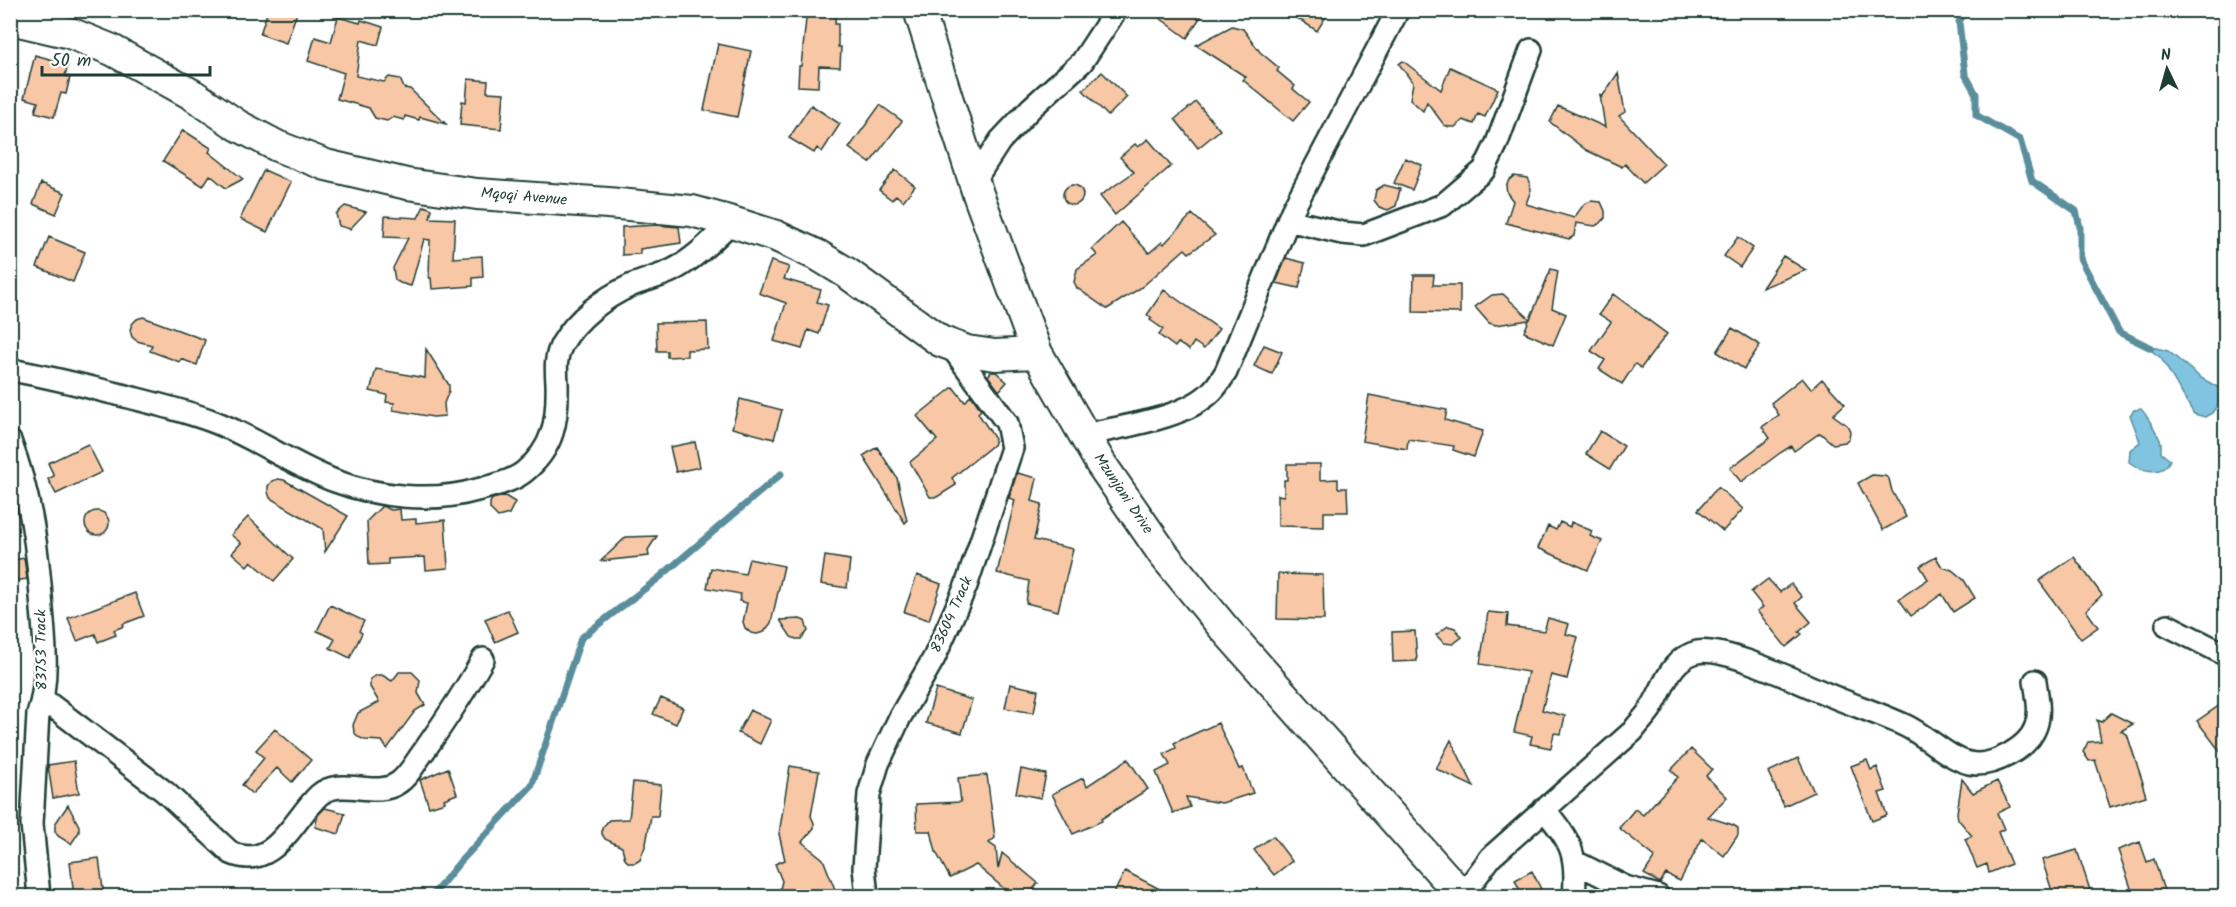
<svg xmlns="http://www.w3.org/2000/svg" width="2236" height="907" font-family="Kalam,sans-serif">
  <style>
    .water { fill: #81c4e2; stroke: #5a8e9c; stroke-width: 1.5 }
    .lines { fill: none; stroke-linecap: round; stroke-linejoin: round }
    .stream { stroke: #5a8e9c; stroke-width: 7 }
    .building { fill: #f7c7a6; stroke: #1f3d34; stroke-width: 1.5 }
    .street-casing { stroke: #1f3d34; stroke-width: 26 }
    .secondary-casing { stroke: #1f3d34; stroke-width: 34 }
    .street { stroke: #fff; stroke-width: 21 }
    .secondary { stroke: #fff; stroke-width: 30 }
    .labels { text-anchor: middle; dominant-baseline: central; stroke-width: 4.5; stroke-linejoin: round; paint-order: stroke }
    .street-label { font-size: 15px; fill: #1f3d34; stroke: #fff }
  </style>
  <rect width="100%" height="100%" fill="#fff"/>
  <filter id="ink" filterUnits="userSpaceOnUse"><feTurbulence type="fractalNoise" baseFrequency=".0167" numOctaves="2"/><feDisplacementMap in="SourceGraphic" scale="12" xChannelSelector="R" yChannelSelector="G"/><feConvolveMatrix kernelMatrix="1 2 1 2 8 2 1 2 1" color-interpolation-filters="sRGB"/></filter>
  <g filter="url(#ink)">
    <path class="water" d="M2144 345 2168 351 2201 378 2225 391V402L2219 403 2212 413 2205 417 2194 414 2161 358Z
      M2141 409C2145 412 2160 438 2161 443 2161 444 2161 452 2161 453L2170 460C2163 477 2141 471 2129 462L2130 450 2140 442 2130 415 2134 410Z"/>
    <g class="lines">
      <path class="stream" d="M1966 10 1959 22 1965 74 1976 94V115L2020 140 2032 181 2076 211 2080 227V258L2119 332 2151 348
        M432 896 459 863 532 785 581 638 660 577 781 474"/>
    </g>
    <path class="building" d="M268 10H298L286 43 260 34Z
      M807 10H836L835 24H838V47H841L840 67 819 66 818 87 798 86 799 66H801Z
      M1149 10H1205L1187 38Z
      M1285 10H1330L1317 31Z
      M338 17 360 23 361 20 383 27 378 45 361 40 356 76 384 82 389 77 400 79 404 88 410 89 446 124 420 117 419 120 405 116 404 120 393 117 387 121 375 118 369 108 337 99 344 73 308 61 315 37 331 42Z
      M1232 26 1243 29 1260 52 1279 68 1277 71 1295 86 1293 89 1309 102 1293 121 1243 80 1246 77 1196 45Z
      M718 44 751 51 737 117 704 110Z
      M35 55 68 64 65 76 70 77 66 94 61 93 54 117 35 112 38 102 24 98Z
      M1403 61 1441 90 1450 67 1498 89 1485 117 1478 114 1474 124 1463 120 1455 127H1449L1444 125 1427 102 1423 111 1410 99 1413 83 1399 64Z
      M1102 72 1127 97 1108 116 1083 90Z
      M1618 73 1625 112 1619 116 1664 164 1643 183 1625 164 1622 167 1586 150 1550 122 1558 106 1605 127 1600 95 1602 97Z
      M468 79 488 81 487 92 504 93 501 129 460 125 462 101 466 102Z
      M1196 102 1220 130 1198 148 1175 119Z
      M811 105 840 124 822 152 817 148 814 153 789 138Z
      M880 105 902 121 870 163 849 148Z
      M183 130 211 148 209 152 243 179 226 188 210 175 203 186 163 161Z
      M1148 139 1171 166 1115 215 1100 196 1134 172 1120 157 1135 144 1138 147Z
      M1405 158 1422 165 1412 190 1394 183Z
      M264 170 291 182 267 232 240 219Z
      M895 170 915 186 903 201 896 195 892 200 879 190Z
      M1514 176 1527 178 1530 184 1531 190 1526 204 1574 218 1584 204 1591 201 1601 202 1605 211V218L1601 223 1595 226 1576 223 1574 236 1569 239 1506 223 1513 201 1507 193 1506 186 1509 180Z
      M41 183 65 193 56 214 33 204Z
      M1063 195a10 10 0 1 1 20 0a10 10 0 1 1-20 0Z
      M1384 185 1400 189 1396 206 1388 210 1379 207 1374 200 1376 190Z
      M345 206 366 212 350 229 339 226 336 214Z
      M424 206 432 209 430 218 455 219 453 258 482 256 483 277 473 278V286L432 289 431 278H429L430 240 424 239 411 286 400 283 395 280 393 268 408 238 384 237 385 216 418 218Z
      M1192 214 1215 235 1189 253 1185 249 1142 287 1107 309 1077 288 1074 282 1077 269 1097 255 1092 249 1121 222 1149 253 1162 242 1164 244Z
      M657 225 679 227 681 243 640 249V254L622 255V227Z
      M49 237 85 252 73 282 37 267Z
      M1738 237 1753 248 1740 267 1724 256Z
      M1783 256 1806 270 1762 288Z
      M1286 258 1305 263 1299 288 1276 283Z
      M771 261 789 267 784 279 821 290 817 302 828 305 819 334 808 330 802 349 774 341 786 303 759 293Z
      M1551 269 1558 271 1552 308 1566 314 1553 345 1524 332 1529 320 1496 325 1489 323 1475 307 1492 295 1503 294 1530 319Z
      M1414 275H1434L1433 285H1460V313L1413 312Z
      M1164 290 1219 329 1204 349 1194 342 1189 350 1178 343 1175 347 1159 335 1163 329 1150 320 1152 318 1147 315Z
      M1613 294 1667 334 1641 368 1635 364 1622 384 1599 369 1605 360 1591 351 1611 322 1599 314Z
      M143 317 205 340 197 365 181 359 180 362 150 351 152 345 137 341 132 337 130 330 132 324 137 319Z
      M707 322 708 349 687 350V356L667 357V351H657L656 323Z
      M1732 328 1760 345 1744 369 1717 352Z
      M1264 345 1282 352 1272 374 1254 366Z
      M426 349 449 385V391L444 403 445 416 433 417 393 410 394 403 386 402 387 395 370 391 376 369 425 378Z
      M991 372H996L1007 382 999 391 988 376Z
      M1802 378 1811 389 1822 379 1845 404 1833 415 1847 425 1850 431 1849 438 1845 442 1833 444 1820 433 1794 451 1791 446 1780 453 1741 482 1730 468 1770 438 1762 427 1779 415 1771 403Z
      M953 387 965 402 971 395 981 410 978 413 995 439 993 445 952 478 956 485 937 497H930L910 462 937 440 917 416Z
      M1369 395 1447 410 1445 420 1483 431 1474 457 1453 450 1454 446 1408 439 1407 449 1362 441Z
      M740 399 782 410 774 439 732 428Z
      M1600 431 1624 446 1610 469 1586 454Z
      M695 442 700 467 676 472 670 447Z
      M88 444 102 472 56 494 48 479 54 476 48 463Z
      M877 447 897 478 907 521 905 523 863 456Z
      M1287 464H1320V480L1338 479V488H1347L1348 512H1324V527L1278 526V495L1284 496V480H1287Z
      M1017 473 1037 478 1032 501 1042 504 1034 540 1073 549 1058 611 1026 603 1029 581 997 573 1015 500 1009 498Z
      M1872 475 1885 476 1889 479 1892 491 1906 517 1883 530 1858 483Z
      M278 479 284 480 348 516 325 552 323 529 270 498 268 492V486L272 481Z
      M1718 487 1743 509 1723 531 1698 510Z
      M505 496 515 502 509 514 498 517 490 509V503L492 499Z
      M382 506 391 510 400 509 401 520 416 519V523L445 520 448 568 426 570 425 557 388 559V564L369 565 367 521Z
      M85 523a12 12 0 1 1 24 0a12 12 0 1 1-24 0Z
      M248 517 293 559 274 581 251 561 247 566 232 553 241 543 231 535Z
      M1560 522 1570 527 1571 522 1592 531 1590 536 1602 541 1588 570 1538 548 1548 526 1556 530Z
      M657 536 648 550 649 556 601 561 626 537Z
      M825 556 850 560 847 588 821 584Z
      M1936 557 1942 567 1952 570 1964 580 1975 598 1953 612 1942 594 1911 616 1899 599 1928 579 1920 566Z
      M2074 557 2102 595 2086 610 2098 627 2081 639 2039 581Z
      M24 558 27 579 10 582V561Z
      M749 559 784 566 771 623 764 632 757 634 751 633 745 628 743 622 747 603 739 601 741 594 707 588 711 568 745 574Z
      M1278 574 1323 575 1324 620 1277 619Z
      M917 575 941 584 929 620 904 612Z
      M1768 579 1780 592 1791 584 1802 597 1795 603 1811 622 1799 632 1802 634 1786 647 1757 611 1763 607 1751 592Z
      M135 593 144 616 123 624 124 626 114 630 116 635 98 642 95 634 77 641 68 618Z
      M330 605 364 621 359 631 362 633 350 658 330 648 335 639 317 631Z
      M508 610 518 632 495 642 485 619Z
      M1488 612 1508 614 1507 626 1544 631 1548 618 1569 624 1566 634 1578 637 1567 679 1551 675 1542 710 1565 716 1561 734 1554 733 1551 748 1530 744 1532 736 1514 732 1528 672 1480 664Z
      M800 619 805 621 808 631 801 639H796L791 637 780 620Z
      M1448 626 1455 628 1462 637 1453 644 1444 643 1436 635Z
      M1415 631 1417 661 1393 662 1392 632Z
      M399 672H412L420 680 418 693 425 705 415 711 387 749 382 741 365 740 358 737 354 732 353 725 358 713 379 702 370 687V679L377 675H382L392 681Z
      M1010 684 1038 690 1034 713 1005 708Z
      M936 689 972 700 962 733 926 723Z
      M661 698 683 708 676 724 653 714Z
      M2226 701V759L2197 721Z
      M750 710 771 720 760 744 738 733Z
      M2111 713 2133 724 2121 731 2127 734 2143 783H2142L2146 796 2110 807 2095 760 2089 761 2083 752 2088 742 2101 741 2097 720 2101 722Z
      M1218 723 1239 769 1243 768 1253 793 1222 803 1186 797 1190 807 1173 813 1156 772 1170 765 1164 754 1176 748 1174 743Z
      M275 729 311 760 292 782 277 768 252 794 242 785 264 758 256 750Z
      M1451 740 1474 787 1436 769Z
      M1691 749 1712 769 1706 776 1727 797 1708 817 1733 825 1738 828V835L1724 856 1702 839 1680 881 1666 874 1660 883 1644 874 1655 857 1619 828 1635 809 1643 815 1678 777 1671 770Z
      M1798 758 1814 792 1784 806 1768 772Z
      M1128 759 1148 789 1101 819 1102 821 1073 834 1052 794 1083 778 1087 786Z
      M1867 760 1871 770 1877 767 1886 791 1879 793 1887 815 1872 821 1851 766Z
      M74 761 79 793 53 798 48 765Z
      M790 766 819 771 811 816 814 823V828L802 842 823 859 838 897H778L782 881 775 864 785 860 779 834Z
      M448 768 457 794 444 799 445 802 429 807 420 780Z
      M1021 769 1046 774 1041 798 1016 793Z
      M987 775 995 838 989 843 996 848 998 869 1002 853 1038 883 1027 897H1014L976 865 950 878 936 852 931 831H917L916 804 961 802 958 778Z
      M1962 779 1973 793 1997 781 2010 807 1997 813 2004 829 1998 832 2011 864 1989 873 1987 864 1977 868 1965 839 1972 836 1958 819 1957 813Z
      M633 782 661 785 658 816H651L646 844 640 860 635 863H629L625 859 622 847 605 839 602 834V828L609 820 629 819Z
      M68 805 79 826V832L71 844 58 836 55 831V824Z
      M325 808 345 813 339 834 315 827 318 815Z
      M1273 836 1292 861 1274 875 1254 850Z
      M2140 842 2147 862 2154 859 2166 897H2134L2118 850Z
      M2077 850 2090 890 2067 897H2054L2042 860Z
      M99 858 104 897H74L70 862Z
      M1125 871 1175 897H1112Z
      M1532 871 1545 897H1523L1515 880Z"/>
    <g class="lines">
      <defs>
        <path id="street" d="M974 181 1000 141 1031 108 1082 62 1116 10
          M1288 220 1342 233 1364 235 1443 205 1484 170 1497 143 1531 50
          M10 370C48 376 84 386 121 395 152 403 183 410 212 421 255 437 292 465 335 481 378 497 433 503 477 490 492 486 511 482 524 472 554 448 558 420 557 383 556 369 555 357 562 344 577 318 604 298 630 286 644 280 659 277 673 270 696 258 713 239 732 222
          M1085 435C1122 426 1185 419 1212 391 1218 385 1222 378 1226 372L1292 211 1398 10
          M10 441C31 496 38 551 42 609 45 643 49 681 38 714L32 824 39 896
          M2167 625 2226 655
          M43 699 165 792 231 853C274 872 294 818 319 795 341 776 375 799 398 783 409 776 416 761 424 751 445 721 465 691 483 659
          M1544 809C1571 842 1578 853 1574 896
          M1575 862 1625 887 1658 896
          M867 896 864 868 869 794 878 764 900 717 934 658 966 586 1012 448 1007 423 950 345
          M1462 896 1491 857 1633 731C1638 724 1645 717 1650 710 1664 689 1669 659 1697 652 1726 646 1804 685 1834 697 1858 707 1883 715 1906 726 1927 736 1946 757 1969 763 1992 768 2029 748 2036 726 2041 712 2037 695 2035 681"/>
        <path id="secondary" d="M919 10 978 194 1037 353 1101 464 1164 555 1223 627 1462 896
          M10 19 70 33 112 50 193 95 237 125 277 146 326 165 407 184 477 194 608 203 692 211 732 222 776 236 819 256 847 273 940 341 967 351 995 355 1037 353"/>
      </defs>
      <use href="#street" class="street-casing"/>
      <use href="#secondary" class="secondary-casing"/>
      <use href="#street" class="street"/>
      <use href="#secondary" class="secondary"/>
    </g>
  </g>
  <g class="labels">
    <g class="street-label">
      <text transform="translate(524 197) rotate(5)">Mqoqi Avenue</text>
      <text transform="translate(1123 494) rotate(56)">Mzunjani Drive</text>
      <text transform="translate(952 615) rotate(-66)">83604 Track</text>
      <text transform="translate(42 650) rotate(-91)">83753 Track</text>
    </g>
  </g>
  <rect width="2236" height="907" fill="none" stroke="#fff" stroke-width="36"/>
  <rect x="18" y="18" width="2200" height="871" fill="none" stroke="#1f3d34" stroke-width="2" filter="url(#ink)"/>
  <g transform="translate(2167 69) rotate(355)" stroke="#ffffff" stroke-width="4.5" paint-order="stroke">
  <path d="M0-4.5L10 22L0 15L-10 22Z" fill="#1f3d34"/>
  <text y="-9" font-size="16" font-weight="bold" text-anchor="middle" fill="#1f3d34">N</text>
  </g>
  <path d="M42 66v9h168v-9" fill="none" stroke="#1f3d34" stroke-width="3"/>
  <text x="51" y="66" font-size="18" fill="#1f3d34" stroke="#ffffff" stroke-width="4.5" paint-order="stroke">50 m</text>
</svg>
